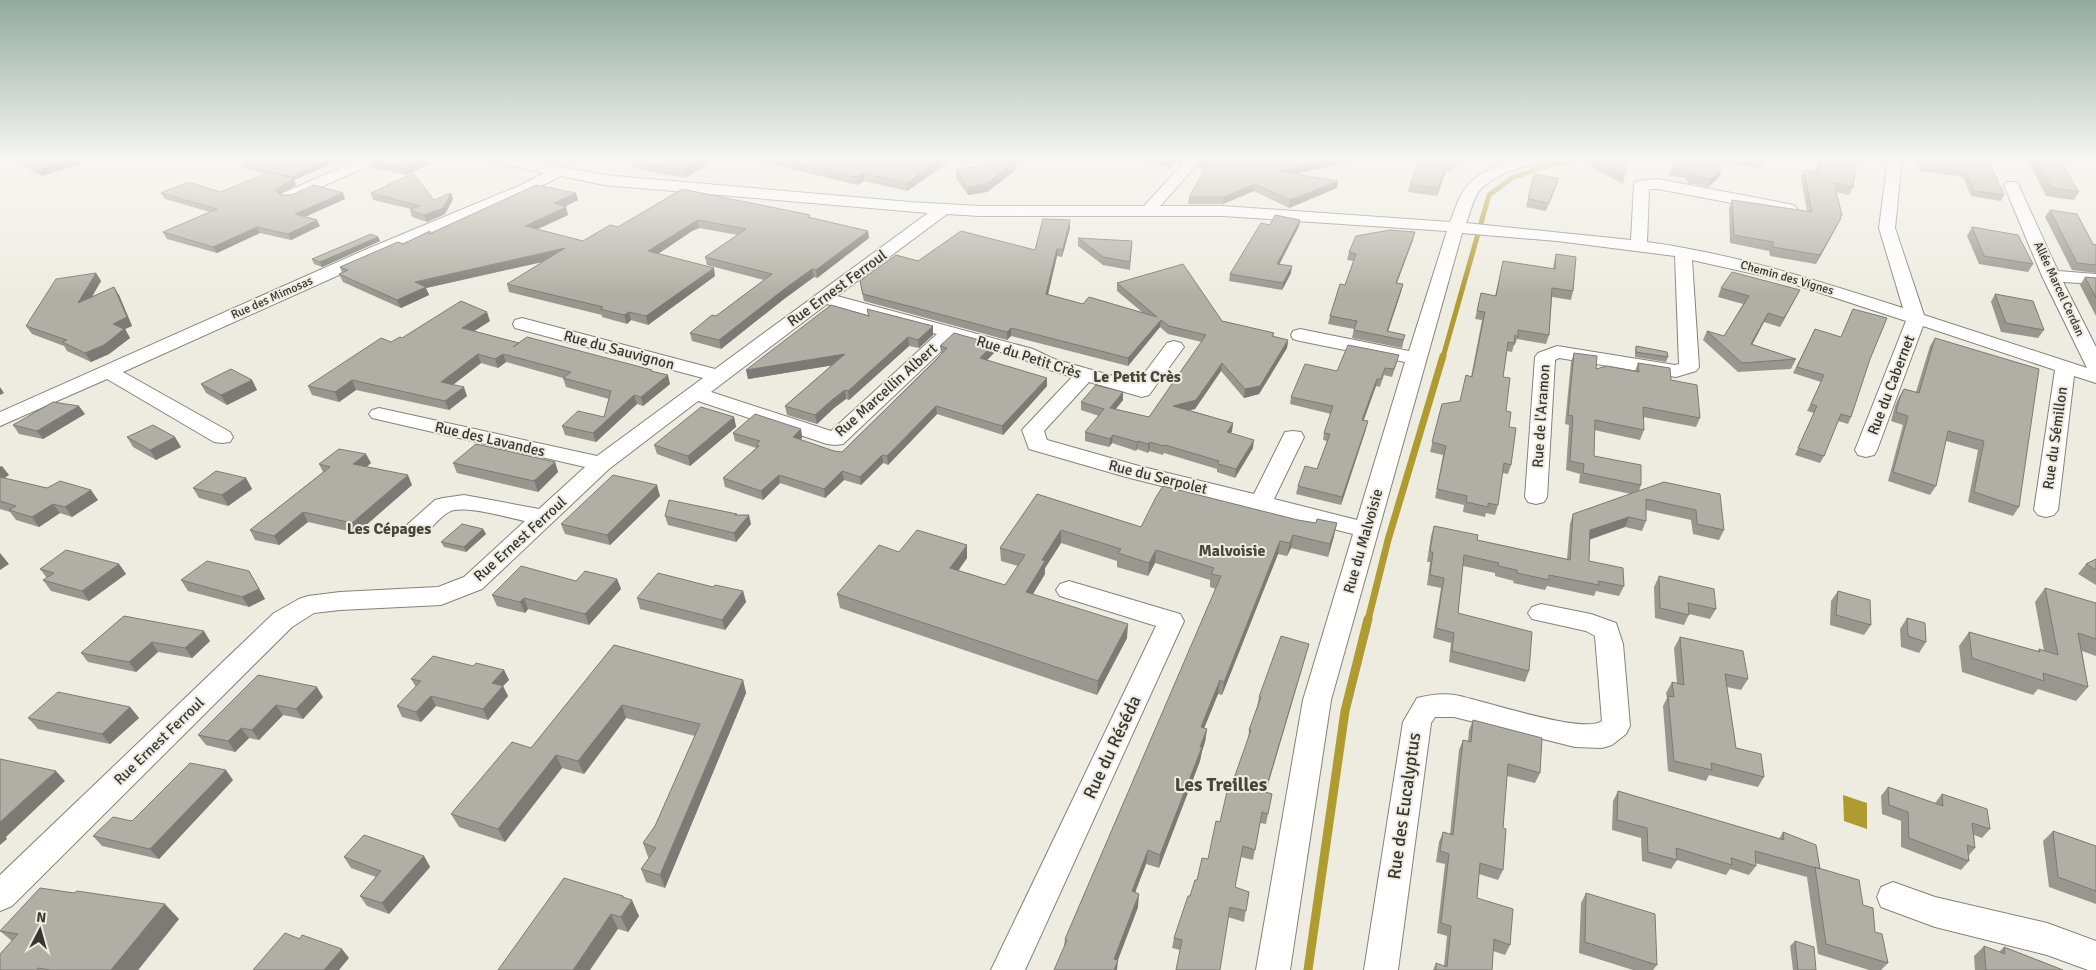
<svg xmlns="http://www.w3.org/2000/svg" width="2096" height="970" font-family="Signika,sans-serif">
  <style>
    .water { fill: #b09b31 }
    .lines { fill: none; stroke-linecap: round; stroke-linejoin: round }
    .stream-far2 { stroke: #b09b31; stroke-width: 5 }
    .stream-far1 { stroke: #b09b31; stroke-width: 7 }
    .stream { stroke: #b09b31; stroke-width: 9 }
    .minor-casing { stroke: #848279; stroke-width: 2 }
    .minor { fill: #fff; fill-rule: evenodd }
    .wall { fill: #98968e }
    .shaded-wall { fill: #7c7a74 }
    .building { fill: #b1afa5; stroke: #7c7a74 }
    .labels { text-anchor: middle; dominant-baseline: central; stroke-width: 4; stroke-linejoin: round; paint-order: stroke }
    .far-street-label { font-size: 12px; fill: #373632; stroke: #eeece1 }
    .street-label { font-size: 15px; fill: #373632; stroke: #eeece1 }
    .neighbourhood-label { font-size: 16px; font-weight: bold; fill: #47463d; stroke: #eeece1 }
    .near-street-label { font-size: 18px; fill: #373632; stroke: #eeece1 }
    .near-neighbourhood-label { font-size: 19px; font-weight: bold; fill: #47463d; stroke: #eeece1 }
  </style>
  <rect width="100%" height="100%" fill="#eeece1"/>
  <path class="water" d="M1843 795 1867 803V829L1844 821Z"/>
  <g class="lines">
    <path class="stream-far2" d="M1443 357 1489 195 1512 178 1545 166 1583 159"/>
    <path class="stream-far1" d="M1368 620 1388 540 1443 356"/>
    <path class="stream" d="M1308 970 1345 711 1368 619"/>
    <defs>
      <path id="minor" d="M361 159H380L378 162 293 199H283L280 196 283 193Z
        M491 159H521L604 175 910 202 980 206H1144L1187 159H1202L1160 206H1223L1450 222C1455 211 1459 194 1467 186 1487 164 1514 159 1542 159L1540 162C1519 168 1495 174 1480 190 1473 198 1470 214 1466 223L1631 240 1634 184 1637 181 1658 179 1789 204 1795 206 1797 209 1795 212 1789 214 1658 189H1649L1647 242C1736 254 1819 281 1903 308L1879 228 1888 159H1902L1895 228 1924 315 2087 368 2042 276 2004 185 2007 182H2017L2058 271 2096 274V284L2063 282 2096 347V383L2074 376 2058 510 2054 515 2046 517 2038 515 2034 510 2055 370 1923 326 1877 450 1874 455 1866 457 1858 455 1855 450 1906 321 1781 280 1692 260 1699 367 1696 371 1676 377 1559 358 1555 360 1547 497 1544 502 1536 504 1528 502 1525 497 1535 357 1538 353 1557 346 1675 365 1679 364 1675 256 1557 241 1462 233 1331 700 1290 970H1256L1303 700 1353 534 1126 477 1029 449 1022 430 1072 377 1040 367 1019 357 954 339 843 444 835 445 827 444 698 401 609 469 482 589 441 605 340 610 314 613 292 627 12 906 0 911V875L274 613 299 599 308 596 340 592 438 587 464 577 525 521C509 518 463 504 449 512 433 521 428 540 408 534L404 529 408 524 435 500 443 498 464 495 539 509 585 467 372 418 369 414 372 410 379 408 597 456 703 378 515 328 513 324 515 320 522 318 715 369 928 213 604 185 561 176 531 191 379 257 123 372 230 432 233 437 230 442 222 443 214 442 107 379 0 426V412L367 249 521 185 544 173 493 162ZM947 214 980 216H1223L1447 231 1409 351 1300 329 1293 331 1291 335 1293 339 1300 341 1405 362 1357 520 1274 499 1304 437 1301 432 1293 431 1285 432 1254 494 1139 466 1047 440 1044 431 1089 382 1142 397 1149 395 1184 347 1181 343 1174 341 1167 343 1137 383 1054 359 1033 349 837 296ZM827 304 937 334 831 431 711 392Z
        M1069 581 1180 614 1184 621 1025 970H991L1156 626 1060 596 1056 590 1060 584Z
        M1541 604 1591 614 1616 623 1623 644 1630 726 1626 734 1612 745 1602 748 1575 747 1454 717H1435L1431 723 1398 970H1364L1403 722 1417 698C1429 695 1443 693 1455 695 1482 700 1584 735 1602 721L1595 636 1586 631 1532 619 1528 613 1532 607Z
        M1893 882 1935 897 2047 923 2096 941V970H2088L2047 955 1935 927 1881 907 1877 897 1881 887Z"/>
    </defs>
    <use href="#minor" class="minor-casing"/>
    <use href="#minor" class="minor"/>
  </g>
  <path class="wall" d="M11 159H81L80 164 42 176Z
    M343 159 294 180 296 185 279 194 280 195 343 193 345 199 305 217 320 226 291 240 260 233 217 253 167 239 163 232 210 212 165 199 161 193 221 192 265 174 243 168 241 164Z
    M368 159 431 163 406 175 371 167Z
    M717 159 685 178 633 168 631 160Z
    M750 159H953L907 191 864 181 857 185Z
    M1148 159H1185L1180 164 1175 163 1170 168 1148 163Z
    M1459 159 1451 172 1446 171 1437 196 1408 192 1410 184 1427 164Z
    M1576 159H1628L1625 176 1623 184Z
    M1725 159H1764L1760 169 1724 162Z
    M1819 159H1857L1853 187 1849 195 1836 192 1842 215 1837 226 1816 264 1770 256 1769 251 1730 243 1729 208 1732 200 1807 211 1801 178 1804 170 1816 172Z
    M1917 159H1988L2004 195 2001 201 1971 196 1963 177 1921 171Z
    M2027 159H2059L2079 192 2074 200 2046 196Z
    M1016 160 1017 169 987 192 968 195 956 178V170Z
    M1198 160 1354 161 1295 174 1338 181 1337 188 1289 208 1254 191 1223 204H1188L1189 197 1205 169 1197 167Z
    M1672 168 1719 177 1708 187 1688 183 1685 178 1669 175Z
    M1534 174 1558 178 1546 211 1526 207Z
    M682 189 868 231 869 238 817 278 814 277 784 299 721 349 692 341 690 333 716 316 764 280 707 265 705 257 738 235 699 228 692 231 658 254 715 276 648 325 631 320 627 324 602 317V315L509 292 507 284 543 262 426 288 429 295 401 308 343 282 339 274 342 273 340 267 430 233 576 193 578 200 565 207H566L568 215 537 229 583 241 618 227Z
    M371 193 434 200 451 193 453 199 445 214 427 222 412 217 410 210 411 209 373 200Z
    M2050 210 2093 244 2096 245V273L2072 270 2045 217Z
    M1300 220 1299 226 1279 264 1291 273 1282 290 1229 281 1230 274 1270 225Z
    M1972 227 2033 264 2028 272 1979 264 1967 236Z
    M1070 228 1062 257 1057 256 1048 295 1083 304 1142 312 1117 291V283L1222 321 1274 333 1273 337 1288 340 1287 348 1259 394 1244 398 1221 371 1195 409 1189 410 1233 423 1232 431 1231 433 1253 448 1235 478 1217 472V469L1164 453 1163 455 1149 451 1148 453 1137 449 1136 451 1112 443 1109 447 1085 441V432L1099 416 1081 410V402L1123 392V400L1116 409 1149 417 1202 342 1168 334 1160 327 1128 366 1011 336 1007 340 864 301 861 289 860 281 918 261 1035 250Z
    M378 237 380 241 322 267 314 264 312 259Z
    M1078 238 1132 241 1130 270 1103 265 1078 246Z
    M1413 240 1397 283 1403 284 1401 292 1388 332 1405 335 1402 348 1352 338 1354 329 1328 324 1330 316 1345 285 1354 261 1347 260 1349 252Z
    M1556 254 1573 291 1571 300 1552 297 1549 335 1546 344 1517 339 1515 345H1514L1512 352 1507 351 1503 377 1506 411 1509 427 1511 465 1508 474 1502 473 1498 505 1495 515 1486 513 1485 517 1463 512 1464 505 1435 498 1443 455 1430 452 1442 404 1460 401 1466 375 1471 377 1482 320 1475 319 1481 293 1495 296 1503 261 1553 269 1554 262Z
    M96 273 101 281 92 297 119 295 132 326 125 329 130 338 109 354 91 362 67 351 64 346 32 334 26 326Z
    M2085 277 2096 278V316L2080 285Z
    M1721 288 1795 299 1780 327 1764 322 1752 345 1796 359 1791 369 1738 372 1703 340 1707 331 1724 336 1743 304 1718 297Z
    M1995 294 2044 330 2038 338 2001 332 1991 302Z
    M867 309 933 326V335L919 348 909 346 849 400 846 399 834 408 817 424 787 415 785 406 832 365 748 379 868 315Z
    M490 321 474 331 519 343 652 370 653 372 670 384 643 406 637 404 596 442 565 435 562 426 604 417 609 399 566 387 563 378 506 362 498 368 481 363 453 385 467 396 449 410 356 390 339 402 312 395 308 386 391 342 402 338Z
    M1815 329 1870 359 1851 417 1848 424 1838 421 1824 456 1820 463 1795 455 1814 413 1807 411 1821 382 1793 373Z
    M1935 338 2019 507 2013 516 1968 502 1978 450 1946 441 1936 486 1930 495 1888 481 1903 425 1891 421 1895 406 1899 397 1904 389 1916 392 1930 346Z
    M994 344 995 352 987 360 1047 386 1003 435 937 414 888 465 883 463 861 485 844 480 825 498 780 483 763 500 725 487 723 478 756 448 735 441 733 433 801 429 802 438 800 440 834 451 842 452 941 354 940 346Z
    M1636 346 1668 357 1666 362 1635 357V351Z
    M1574 353 1596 369 1635 371 1638 363 1671 380 1700 418 1696 427 1643 417 1644 430 1640 440 1594 430V456L1641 485 1639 491 1664 482 1724 530 1719 540 1693 534 1691 520 1646 510V521L1642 531 1625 527 1590 539 1589 561 1624 586 1619 596 1596 591 1594 596 1547 586 1545 590 1513 583 1514 581 1495 576V573L1463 566 1458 613 1529 671 1525 682 1449 662 1451 643 1433 638 1441 588 1427 585 1430 562H1427L1431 536 1434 526 1477 540 1567 559 1570 524 1573 514 1631 494 1579 483 1580 474 1566 470 1569 425 1565 424 1571 362Z
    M1397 362 1392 377 1384 375 1380 387 1376 386 1363 420 1366 429 1341 505 1296 494 1298 486 1317 469 1327 441 1323 440 1324 433 1331 414 1290 404 1291 397 1337 371Z
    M252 380 257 390 227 405 206 393 201 384Z
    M85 414 43 439 19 434 13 425Z
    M734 417 736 427 690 466 657 454 654 445Z
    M127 437 181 447 156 460 133 447Z
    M555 462 558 472 538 492 457 473 453 463Z
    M371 463 366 467 412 485 357 533 308 522 279 545 255 540 250 530 323 472 319 464Z
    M0 466 9 475 4 478 98 500 72 517 60 513 39 527 16 520 10 512 0 509Z
    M246 478 252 489 228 506 199 498 193 488Z
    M1037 494 1141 527 1334 536 1328 557 1291 548 1287 556 1278 554 1222 695 1218 694 1204 728 1207 729 1205 742 1202 751 1200 761 1159 868 1146 864 1135 893 1138 907 1118 960 1064 946 1065 939 1216 589 1210 587V580L1155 563 1148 576 1117 567V561L1061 543 1045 568V574L1033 594 1127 638 1097 695 840 608 837 594 899 552 967 558 958 570 1005 585 1018 566 1001 561 1000 548Z
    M660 496 610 545 565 534 561 524Z
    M737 515 751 524 736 542 668 525 665 516Z
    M483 529 486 534 466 552 444 547 441 542Z
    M2096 559V585L2078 574 2086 564Z
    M119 564 126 574 89 601 51 591 43 580 47 578 40 569Z
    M1659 576 1716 609 1710 619 1689 614 1684 625 1655 618 1654 587Z
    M617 579 621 589 589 625 528 609 525 613 497 606 492 595 576 581Z
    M181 580 255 581 265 599 249 607 188 591Z
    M2045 588 2096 603V656L2082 651 2088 687 2076 701 2038 689 2033 695 1962 672 1959 646 1969 632 2038 651 2039 649 2044 651 2035 602Z
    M743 591 746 602 725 630 640 609 637 598Z
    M1838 591 1871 625 1864 635 1830 625 1831 601Z
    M124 616 210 641 192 658 158 652 136 672 88 662 81 653Z
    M1907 618 1926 642 1919 653 1901 647 1900 629Z
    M1680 637 1748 679 1741 690 1727 687 1736 748 1764 777 1758 787 1709 775 1706 781 1668 771 1663 706 1667 698 1666 693 1672 682 1677 684 1674 648Z
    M614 645 743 680 746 693 665 888 646 882 641 869 649 857H648L643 843 655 826 695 736 626 718 584 774 562 768 505 842 459 827 451 814 531 748Z
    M1306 655 1266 792 1272 794 1266 824 1260 823 1253 860 1241 857 1235 887 1249 892 1244 922 1228 917 1180 950 1172 948 1174 938 1197 880 1208 859 1248 741 1249 730 1257 707 1259 697Z
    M473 666 504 670 509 680 503 686 508 696 488 720 436 706 421 722 402 717 397 706 416 687 411 679Z
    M258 675 323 697 303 719 283 715 259 740 249 738 235 752 206 745 198 735Z
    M130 707 139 718 110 744 38 729 28 718Z
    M1473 720 1540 773 1535 783 1507 776 1503 828V870L1498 880 1479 874 1477 898 1510 945 1505 955 1493 951 1492 970H1433L1436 963 1444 966 1447 936 1437 933 1445 864 1436 862 1439 842 1443 832 1450 834 1459 750 1463 740 1468 741 1469 730Z
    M233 780 159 859 102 846 93 836Z
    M1888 787 1935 803 1942 794 1990 829 1982 838 1974 835 1975 848 1969 855V861L1961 870 1901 847V821L1882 814 1881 796Z
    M1618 791 1779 839 1783 832 1820 869 1863 905 1875 932 1888 963 1881 970H1869L1818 954 1807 877 1755 863 1756 866 1749 875 1730 869 1726 875 1677 860 1671 869 1642 861 1641 838 1612 830 1613 801Z
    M2053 831 2096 846V904L2049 887 2043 841Z
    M424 856 430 867 389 914 367 906 360 896 376 877 351 868 344 857Z
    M74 893 179 919 138 970H0L12 941 0 931Z
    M1586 893 1657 965 1653 970H1633L1579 953 1581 903Z
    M623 896 639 916 628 932 618 929 498 970Z
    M1795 941 1816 970H1793L1790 946Z
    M1984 946 1999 952 2004 947 2063 970H1975L1974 956Z"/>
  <path class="shaded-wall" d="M72 159H81L80 164 42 176 38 170Z
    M332 159H343L294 180 296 185 279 195 276 191V189L292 181 290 177Z
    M419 159H429L431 163 406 175 403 167Z
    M702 159H717L685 178 684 170Z
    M940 159H953L907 191V183Z
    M1173 159H1176L1175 163 1170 168 1171 161Z
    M1180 159H1185L1180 164Z
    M1332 159H1355L1354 161 1277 178 1278 171Z
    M1457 159H1459L1451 172 1453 165Z
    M1016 160 1017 169 987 192 968 195 967 187Z
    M1447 164 1446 171 1437 196 1438 188Z
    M1722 170 1719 177 1708 187 1711 179Z
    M863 173 864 181 857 185 856 177Z
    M1558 178 1556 187 1546 211 1549 203Z
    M1338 181 1337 188 1289 208 1290 200Z
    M1255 184 1254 191 1223 204V197Z
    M343 193 345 199 297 220 295 214Z
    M451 193 453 199 445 214 427 222 424 215Z
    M576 193 578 200 556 210 554 203Z
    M566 207 568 215 527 234 525 226Z
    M1841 218 1837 226 1816 264 1820 255Z
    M317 220 320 226 291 240 288 234Z
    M698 220 699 228 692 231 650 259 648 251 691 224Z
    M1070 220V228L1062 257 1063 249Z
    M1300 220 1299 226 1276 271 1277 264Z
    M257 227 260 233 217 253 213 247Z
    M868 231 869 238 817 278 816 270Z
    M1415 232 1413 240 1394 290 1396 283Z
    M378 237 380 241 322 267 320 262Z
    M565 248 568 256 426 288 429 295 401 308 397 300 415 282Z
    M1057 249V256L1046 302V294Z
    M1292 266 1291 273 1282 290 1283 283Z
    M714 268 715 276 648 325 646 316Z
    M812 269 814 277 784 299 721 349 719 340 783 290Z
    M96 273 101 281 83 311 78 303Z
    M1403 284 1401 292 1386 336 1387 331Z
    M114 287 119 295 132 326 125 329 130 338 109 354 91 362 85 353 113 324Z
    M1800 290 1795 299 1780 327 1784 318Z
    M487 312 490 321 465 337 462 328Z
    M629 312 631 320 627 324 624 315Z
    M1768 313 1764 322 1747 354 1751 344Z
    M1161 320 1160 327 1128 366V358Z
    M933 326V335L919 348 918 340Z
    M1011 328V336L1007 340V332Z
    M908 337 909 346 849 400 848 391Z
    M1288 340 1287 348 1259 394 1244 398 1245 389Z
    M994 344 995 352 980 367V358Z
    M478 354 481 363 445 391 441 382Z
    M503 354 506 362 498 368 495 359Z
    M845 354 847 363 748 379 746 370Z
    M1222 363 1221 371 1195 409 1172 414 1173 406Z
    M668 375 670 384 643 406 641 397Z
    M1047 378V386L1003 435 1002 426Z
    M1377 379 1376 386 1361 428 1362 420Z
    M252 380 257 390 227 405 221 395Z
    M352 380 356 390 339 402 335 392Z
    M0 387 4 393 0 395Z
    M464 387 467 396 449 410 445 401Z
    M845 390 846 399 834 408 817 424 815 415 833 399Z
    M1123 392V400L1110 416V408Z
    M634 395 637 404 596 442 593 433Z
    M79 406 85 414 43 439 37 431Z
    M936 406 937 414 888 465 887 456Z
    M734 417 736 427 690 466 688 456Z
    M1368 421 1366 429 1341 505 1342 497Z
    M1233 423 1232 431 1226 441 1227 432Z
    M801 429 802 438 794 445 793 437Z
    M1113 435 1112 443 1109 447 1110 439Z
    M175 437 181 447 156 460 150 450Z
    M1254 440 1253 448 1235 478 1236 469Z
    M1138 441 1137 449 1136 451 1137 442Z
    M1150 442 1149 451 1148 453V444Z
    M366 454 371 463 358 474 353 464Z
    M882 455 883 463 861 485 860 477Z
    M555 462 558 472 538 492 534 481Z
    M2 466 9 475 0 481V467Z
    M842 471 844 480 825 498 824 489Z
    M408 475 412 485 357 533 352 523Z
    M779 475 780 483 763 500 761 491Z
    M246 478 252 489 228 506 222 495Z
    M657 485 660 496 610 545 607 535Z
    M91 490 98 500 72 517 65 507Z
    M53 504 60 513 39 527 32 517Z
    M303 512 308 522 279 545 274 536Z
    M749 515 751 524 736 542 734 533Z
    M1629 517 1625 527 1586 541 1590 530Z
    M1337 523 1334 536 1328 557 1330 544Z
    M483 529 486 534 466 552 464 547Z
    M1061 530V543L1045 568V574L1026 605V592L1042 560Z
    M1293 535 1291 548 1287 556 1290 543Z
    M1280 541 1278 554 1222 695 1224 682Z
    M967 545V558L951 581 950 568Z
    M1156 550 1155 563 1148 576 1149 563Z
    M0 553 9 564 0 570Z
    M119 564 126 574 89 601 82 591Z
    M249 571 265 599 249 607 242 597Z
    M617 579 621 589 589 625 585 614Z
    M743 591 746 602 725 630 722 620Z
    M524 598 528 609 525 613 520 602Z
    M1128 624 1127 638 1097 695 1098 681Z
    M204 631 210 641 192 658 185 648Z
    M152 642 158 652 136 672 129 662Z
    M1309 644 1306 655 1262 802 1265 792Z
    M504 670 509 680 503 686 508 696 488 720 483 709 492 683Z
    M743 680 746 693 665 888 660 875Z
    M1220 680 1218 694 1199 741 1201 727Z
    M317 687 323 697 303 719 296 709Z
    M431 696 436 706 421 722 416 712Z
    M276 705 283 715 259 740 252 730Z
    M622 705 626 718 584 774 578 761Z
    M130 707 139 718 110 744 102 734Z
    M241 728 249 738 235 752 228 741Z
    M1207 729 1205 742 1202 751 1200 761 1159 868 1160 855Z
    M556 755 562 768 505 842 498 829Z
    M226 770 233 780 159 859 150 849Z
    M56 771 65 781 6 837 7 839 0 845V822Z
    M1148 850 1146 864 1130 905 1132 891Z
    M424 856 430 867 389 914 382 903Z
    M1139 894 1138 907 1114 970V959Z
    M623 896 628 907 632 900 639 916 628 932 621 917 622 897Z
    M165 904 179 919 138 970H111Z
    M611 914 618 929 590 970H573Z
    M342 949 349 958 339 970H324Z
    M1118 960 1117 970H1114Z"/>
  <path class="building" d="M19 159H72L38 170Z
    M252 159H332L290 177 241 164Z
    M370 159H419L403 167Z
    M632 159H702L684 170 631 160Z
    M783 159H940L907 183 863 173 856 177Z
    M1199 159H1332L1278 171 1338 181 1290 200 1255 184 1223 197H1189L1209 162 1198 160Z
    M1431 159H1457L1453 165 1447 164 1438 188 1410 184 1419 163 1427 164Z
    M1593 159H1628L1625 176Z
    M1676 159H1713L1722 170 1711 179 1691 175 1688 171 1672 168Z
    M1744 159H1764L1763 163Z
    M1821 159H1857L1853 187 1834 183 1842 215H1840L1841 218 1820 255 1773 247V242L1734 235 1732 200 1812 212 1804 170 1818 173Z
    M1921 159H1988L2004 195 1974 191 1966 172 1924 166Z
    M2036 159H2059L2079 192 2051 187Z
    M1016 160 986 184 967 187 956 170Z
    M269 172 294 179 276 189V191L280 195H291L314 185 343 193 295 214 317 220 288 234 257 227 213 247 163 232 217 209 161 193 188 182 221 192Z
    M413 173 434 200 451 193 443 208 424 215 410 210 420 206 371 193Z
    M1534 174 1558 178 1549 203 1528 199Z
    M536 185 576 193 554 203 566 207 525 226 583 241 610 225 618 227 682 189 810 215 808 217 868 231 816 270 812 269 783 290 719 340 690 333 712 315 716 316 772 274 705 257 746 229 698 220 691 224 648 251 714 268 646 316 629 312 624 315 600 309 603 307 507 284 565 248 415 282 426 287 397 300 339 274 348 270 340 267 398 242 403 244 430 231 429 234Z
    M2050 210 2077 214 2093 244 2096 245V265L2077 263Z
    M1275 215 1300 220 1277 264 1292 266 1283 283 1230 274 1261 223 1270 225Z
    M1043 219 1070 220 1063 249H1057L1046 294 1083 304 1089 297 1157 317 1117 283 1183 264 1222 321 1274 333 1272 336 1288 340 1260 386 1245 389 1222 363 1196 400 1173 406 1233 423 1227 432 1254 440 1236 469 1218 464 1219 461 1165 445 1164 446 1150 442 1148 444 1138 441 1137 442 1113 435 1110 439 1085 432 1104 409 1081 402 1096 385 1123 392 1110 408 1149 417 1206 335 1169 326 1161 320 1128 358 1011 328 1007 332 863 294 860 281 896 255 918 261 961 231 1035 250Z
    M1972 227 2018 235 2033 264 1984 256Z
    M1390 230 1415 232 1396 283 1403 284 1387 331 1405 335 1403 340 1354 330 1357 321 1330 316 1340 284 1345 285 1356 254 1349 252 1356 236Z
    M371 234 378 237 320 262 312 259Z
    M1078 238 1132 241 1130 262 1103 257Z
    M1556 254 1576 257 1573 291 1552 288 1549 335 1518 330V337L1515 335 1514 343 1508 342 1503 377 1510 378 1506 411 1511 412 1509 427 1516 428 1511 465 1504 463 1498 505 1488 503V507L1466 502 1467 496 1437 489 1446 446 1432 442 1442 404 1460 401 1466 375 1472 377 1485 312 1477 311 1481 293 1496 296 1503 261 1555 269Z
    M1732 272 1800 290 1784 318 1768 313 1751 344 1796 359 1742 363 1707 331 1724 336 1749 296 1721 288Z
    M96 273 78 303 114 287 127 317 113 324 124 329 104 345 85 353 62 342 67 340 26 326 56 279Z
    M2085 277 2096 278V298Z
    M1995 294 2033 301 2044 330 2006 323Z
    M461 301 487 312 462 328 519 343 513 347 527 337 652 370 651 371 668 375 641 397 634 395 593 433 562 426 578 411 604 417 611 391 563 378 571 372 503 354 495 359 478 354 441 382 464 387 445 401 352 380 335 392 308 386 381 338 391 342 400 337 402 338Z
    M831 305 869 316 867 309 933 326 918 340 908 337 848 391 845 390 833 399 815 415 785 406 845 354 746 370Z
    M1853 309 1887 318 1870 359 1851 417 1841 414 1824 456 1798 448 1817 406 1811 404 1824 375 1797 367 1815 329 1841 337Z
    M954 333 994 344 980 358 1047 378 1002 426 936 406 887 456 882 455 860 477 842 471 824 489 779 475 761 491 723 478 759 446 756 445 760 441 733 433 755 414 801 429 793 437 834 451 842 452 932 364 947 348 940 346Z
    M1935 338 2039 369 2019 507 1974 492 1984 441 1948 431 1936 486 1893 472 1908 416 1896 412 1900 397 1904 389 1919 393Z
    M1348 345 1399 355 1394 369 1385 368 1381 379H1377L1362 420 1368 421 1342 497 1298 486 1305 466 1317 469 1330 434 1324 433 1333 406 1291 397 1305 364 1337 371Z
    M1636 346 1667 352 1668 357 1636 352Z
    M1574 353 1597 356 1596 369 1607 366 1639 372 1638 363 1670 368 1671 380 1697 385 1700 418 1643 407 1644 430 1595 420 1594 456 1641 465V485L1583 473 1584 464 1570 461 1573 416 1568 415Z
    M231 369 252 380 221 395 201 384Z
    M53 402 79 406 37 431 13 425Z
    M701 407 734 417 688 456 654 445Z
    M153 425 175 437 150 450 127 437Z
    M476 444 555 462 534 481 453 463Z
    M339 449 366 454 353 464 408 475 352 523 303 512 274 536 250 530 330 467 319 464Z
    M216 471 246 478 222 495 193 488Z
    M613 475 657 485 607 535 561 524Z
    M0 477 47 488 60 481 91 490 65 507 53 504 32 517 9 510 16 506 0 501Z
    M1664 482 1720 494 1724 530 1697 524 1696 510 1646 499V521L1629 517 1590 530 1589 561 1623 568 1624 586 1598 581 1599 585 1549 575V580L1517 573V570L1498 566 1499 563 1464 555 1458 613 1532 632 1529 671 1452 651 1454 633 1436 628 1444 578 1430 575 1433 552H1430L1434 526 1478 535 1477 540 1570 560 1573 514Z
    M1163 486 1298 520 1316 523 1317 519 1337 523 1330 544 1293 535 1290 543 1280 541 1224 682 1220 680 1201 727 1207 729 1200 747H1202L1160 855 1148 850 1132 891 1139 894 1114 959 1118 960 1114 970H1054L1067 940 1065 939 1221 576 1211 574 1214 568 1156 550 1149 563 1118 553 1121 549 1061 530 1042 560 1045 561 1026 592 1128 624 1098 681 837 594 879 545 899 552 917 530 967 545 950 568 1005 585 1025 555 1000 548 1037 494 1141 527 1156 497Z
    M669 500 737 514 735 515H749L734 533 665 516Z
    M462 524 483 529 464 547 441 542Z
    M66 550 119 564 82 591 43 580 54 573 40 569Z
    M2096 559V570L2086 564Z
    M207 561 249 571 259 589 242 597 181 580Z
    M521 566 576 581 585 571 617 579 585 614 524 598 520 602 492 595Z
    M658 573 713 587 715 585 743 591 722 620 637 598Z
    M1659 576 1714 589 1716 609 1688 603 1689 615 1660 608Z
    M2045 588 2096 603V639L2078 633 2088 687 2043 673 2044 681 1972 658 1969 632 2040 652 2039 649 2058 655Z
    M1838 591 1870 600 1871 625 1836 615Z
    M124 616 204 631 185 648 152 642 129 662 81 653Z
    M1907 618 1925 623 1926 642 1908 636Z
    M1281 636 1309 644 1265 792 1272 794 1268 814 1262 812 1255 850 1243 846 1235 887 1249 892 1246 911 1230 907 1220 970H1176L1182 940 1174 938 1188 896H1190L1195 880H1197L1202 858 1208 859 1216 821 1220 822 1229 783 1232 784 1251 730H1249L1261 697H1259Z
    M1680 637 1743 651 1748 679 1725 674 1736 748 1761 754 1764 777 1711 763 1712 770 1674 761 1668 696 1674 697 1672 682 1684 685Z
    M614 645 743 680 660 875 641 869 656 848 643 843 655 826 700 724 622 705 578 761 556 755 498 829 451 814 512 742 531 748Z
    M433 656 473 666 476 663 504 670 492 683 503 686 483 709 431 696 416 712 397 706 421 681 411 679Z
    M258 675 317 687 296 709 276 705 252 730 241 728 228 741 198 735Z
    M58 692 130 707 102 734 28 718Z
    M1473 720 1542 738 1540 773 1508 764 1503 828 1506 829 1503 870 1480 863 1477 898 1513 909 1510 945 1494 939 1492 970H1436V963L1447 967 1451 926 1441 923 1449 854 1440 851 1443 832 1453 835 1463 740 1471 742Z
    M0 759 56 771 0 822Z
    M190 763 226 770 150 849 93 836 113 817 132 821Z
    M1888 787 1943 806 1942 794 1987 809 1990 829 1972 823 1975 848 1967 845 1969 861 1909 838 1908 812 1889 805Z
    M1618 791 1784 840 1783 832 1816 845 1820 869 1755 851 1756 866 1731 858 1732 865 1676 848 1677 860 1648 852 1647 828 1617 820Z
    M2053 831 2096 846V891L2058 877Z
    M364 835 424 856 382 903 360 896 381 871 344 857Z
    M1815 867 1859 880 1863 905 1873 908 1875 932 1882 934 1888 963 1826 944Z
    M564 878 623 896 622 897 632 900 621 917 611 914 573 970H498Z
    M40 888 74 893 77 891 165 904 111 970H50L38 968 37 970H0V954L18 934 0 931Z
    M1586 893 1655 914 1657 965 1585 942Z
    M285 933 300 939 302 935 342 949 324 970H253Z
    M1795 941 1814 947 1816 970H1798Z
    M1984 946 2005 954 2004 947 2063 970H1986Z"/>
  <linearGradient id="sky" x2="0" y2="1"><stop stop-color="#91aa9f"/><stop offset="0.54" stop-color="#f7f6f2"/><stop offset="1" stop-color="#f7f6f2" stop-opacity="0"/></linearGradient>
  <rect width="2096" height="295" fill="url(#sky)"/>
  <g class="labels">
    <g class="far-street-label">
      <text transform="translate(1787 278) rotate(16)">Chemin des Vignes</text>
      <text transform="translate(2059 289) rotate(65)">Allée Marcel Cerdan</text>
      <text transform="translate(272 298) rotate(-24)">Rue des Mimosas</text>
    </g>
    <g class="street-label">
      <text transform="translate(837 288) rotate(-36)">Rue Ernest Ferroul</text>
      <text transform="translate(619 350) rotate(15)">Rue du Sauvignon</text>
      <text transform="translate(1029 357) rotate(18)">Rue du Petit Crès</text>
      <text transform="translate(1891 385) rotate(-69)">Rue du Cabernet</text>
      <text transform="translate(886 390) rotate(-42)">Rue Marcellin Albert</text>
      <text transform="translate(1541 416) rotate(-86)">Rue de l'Aramon</text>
      <text transform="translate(2055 438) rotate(-82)">Rue du Sémillon</text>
      <text transform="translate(490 439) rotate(13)">Rue des Lavandes</text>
      <text transform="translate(1158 477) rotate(14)">Rue du Serpolet</text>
      <text transform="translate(520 539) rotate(-42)">Rue Ernest Ferroul</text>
      <text transform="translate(1363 541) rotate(-74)">Rue du Malvoisie</text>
      <text transform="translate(159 741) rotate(-44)">Rue Ernest Ferroul</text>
    </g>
    <g class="neighbourhood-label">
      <text x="1137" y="377">Le Petit Crès</text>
      <text x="389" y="529">Les Cépages</text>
      <text x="1232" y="551">Malvoisie</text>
    </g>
    <g class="near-street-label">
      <text transform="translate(1112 747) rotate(-65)">Rue du Réséda</text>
      <text transform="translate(1404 806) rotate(-82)">Rue des Eucalyptus</text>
    </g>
    <g class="near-neighbourhood-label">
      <text x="1221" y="785">Les Treilles</text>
    </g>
  </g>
  <g transform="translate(40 930) rotate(6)" stroke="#eeece1" stroke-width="4" paint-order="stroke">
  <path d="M0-4L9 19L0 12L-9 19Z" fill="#373632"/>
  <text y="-8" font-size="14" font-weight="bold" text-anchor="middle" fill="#373632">N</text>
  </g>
</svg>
